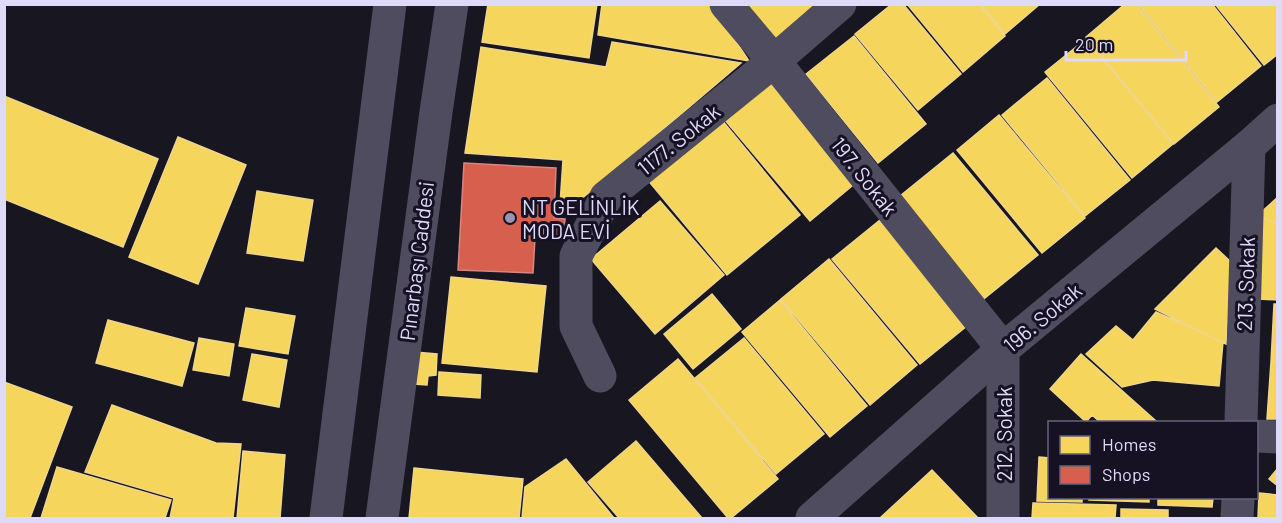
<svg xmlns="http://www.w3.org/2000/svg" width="1282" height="523" font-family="Barlow,sans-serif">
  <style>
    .homes { fill: #f6d55c; stroke: #efd68b; stroke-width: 1.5 }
    .shops { fill: #d6604d; stroke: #d98581; stroke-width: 1.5 }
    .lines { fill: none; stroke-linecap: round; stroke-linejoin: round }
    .minor { stroke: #4e4c5e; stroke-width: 33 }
    .tertiary { stroke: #4e4c5e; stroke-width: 33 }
    .poi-dot { fill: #9995ae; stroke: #161224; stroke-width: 2 }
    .labels { text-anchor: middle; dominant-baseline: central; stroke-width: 6; stroke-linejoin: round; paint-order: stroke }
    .street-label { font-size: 21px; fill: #dfdafa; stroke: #161224 }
    .poi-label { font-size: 21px; fill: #dfdafa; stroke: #161224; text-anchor: start }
  </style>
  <rect width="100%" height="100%" fill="#181620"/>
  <path class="homes" d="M488 4H597L589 58 482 42Z
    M602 4H711L749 61 598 35Z
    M737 4H818L771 44Z
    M892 4H903L961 74 918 110 855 34Z
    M907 4H979L1005 36 963 72Z
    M981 4H1040L1005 34Z
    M1125 4H1136L1219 107 1174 144 1086 37Z
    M1138 4H1212L1261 66 1217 102Z
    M1215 4H1278V54L1264 65Z
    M854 36 926 124 878 163 806 74Z
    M1086 39 1173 144 1132 178 1045 72Z
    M612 42 741 63 573 206 560 205 563 160 465 153 481 47 606 67Z
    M1047 78 1130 180 1085 216 1002 115Z
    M772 80 858 181 810 221 725 120Z
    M4 96 158 159 123 247 4 199Z
    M999 115 1085 218 1042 253 957 150Z
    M721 119 800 215 727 275 647 179Z
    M178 137 246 165 198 284 129 257Z
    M953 153 1038 255 980 302 895 200Z
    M257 191 313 200 303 261 247 253Z
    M1278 197V225L1258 215Z
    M660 201 724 275 655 334 591 259Z
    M1258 215 1278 225V300L1259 299Z
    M880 220 967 326 920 364 832 259Z
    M1216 248 1231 262 1226 344 1155 309Z
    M829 259 917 365 870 405 781 299Z
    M451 277 546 286 537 372 442 363Z
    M712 294 741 329 693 369 664 334Z
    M780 300 867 406 830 437 742 332Z
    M1274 304H1278V362H1271Z
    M246 308 295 316 288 354 239 346Z
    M1156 312 1223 342 1219 386 1153 380 1122 387 1086 354 1116 326 1133 340Z
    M108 320 194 343 182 386 96 363Z
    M199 338 234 344 229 376 193 370Z
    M744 338 824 434 776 474 695 378Z
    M415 352 437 354 436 375 428 376 427 385 413 384Z
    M252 354 287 360 279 407 243 400Z
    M1081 354 1156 421 1155 422H1100L1092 415 1086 422 1050 389Z
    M678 359 778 479 731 518H728L629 400Z
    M1271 362H1278V419H1267Z
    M439 372 481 375 480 398 438 395Z
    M4 382 72 407 30 518H4Z
    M112 405 216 443 241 444 233 518H170L174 498 85 472Z
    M636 441 702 518H619L588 482Z
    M243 451 285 455 280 518H237Z
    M1039 457 1050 458V498H1082V502L1037 501Z
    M566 459 614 518H522L525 487Z
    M57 467 171 500 165 518H41Z
    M414 468 523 479 519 518H409Z
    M1278 468V486L1269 479Z
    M932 470 978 518H880Z
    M1259 493 1278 495V518H1258Z
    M1089 498H1149V502L1089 500Z
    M1158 498H1213L1212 507 1158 505Z
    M1033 503 1116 505 1115 518H1032Z
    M1121 509 1168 510V518H1121Z"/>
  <path class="shops" d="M464 163 556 168 554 218 565 219 564 239 535 238 533 273 458 270Z"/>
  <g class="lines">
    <path class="minor" d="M726 4 774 61 1003 349V518
      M600 376 576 326V256L606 197 774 61 840 4
      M1241 422 1249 146
      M1256 436 1278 437
      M1237 518 1238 498"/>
    <path class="tertiary" d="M326 518 390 4
      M382 518 436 112 452 4
      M812 518 1003 349 1249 146 1278 120"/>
  </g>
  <circle class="poi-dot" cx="510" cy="218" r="6"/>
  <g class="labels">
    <g class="street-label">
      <text transform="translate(678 139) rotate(-39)">1177. Sokak</text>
      <text transform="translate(865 176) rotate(52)">197. Sokak</text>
      <text transform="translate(416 261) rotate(-83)">Pınarbaşı Caddesi</text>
      <text transform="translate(1245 284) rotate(-88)">213. Sokak</text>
      <text transform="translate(1042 317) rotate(-40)">196. Sokak</text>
      <text transform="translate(1003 434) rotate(-90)">212. Sokak</text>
    </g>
    <g class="poi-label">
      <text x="522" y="206">NT GELİNLİK<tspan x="522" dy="24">MODA EVİ</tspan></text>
    </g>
  </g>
  <rect width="1282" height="523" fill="none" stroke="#dfdafa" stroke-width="12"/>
  <rect x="1048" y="421" width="210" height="78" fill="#161224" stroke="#66627a" stroke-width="1.5"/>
  <rect x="1060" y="436" width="30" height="18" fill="#f6d55c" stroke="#66627a" stroke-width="1.5"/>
  <text x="1102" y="451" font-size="18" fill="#dfdafa">Homes</text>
  <rect x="1060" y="466" width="30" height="18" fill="#d6604d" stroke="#66627a" stroke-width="1.5"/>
  <text x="1102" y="481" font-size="18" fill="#dfdafa">Shops</text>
  <path d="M1066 51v9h120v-9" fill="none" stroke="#dfdafa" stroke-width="3"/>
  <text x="1075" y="51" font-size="18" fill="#dfdafa" stroke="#161224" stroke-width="4.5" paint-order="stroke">20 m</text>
</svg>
